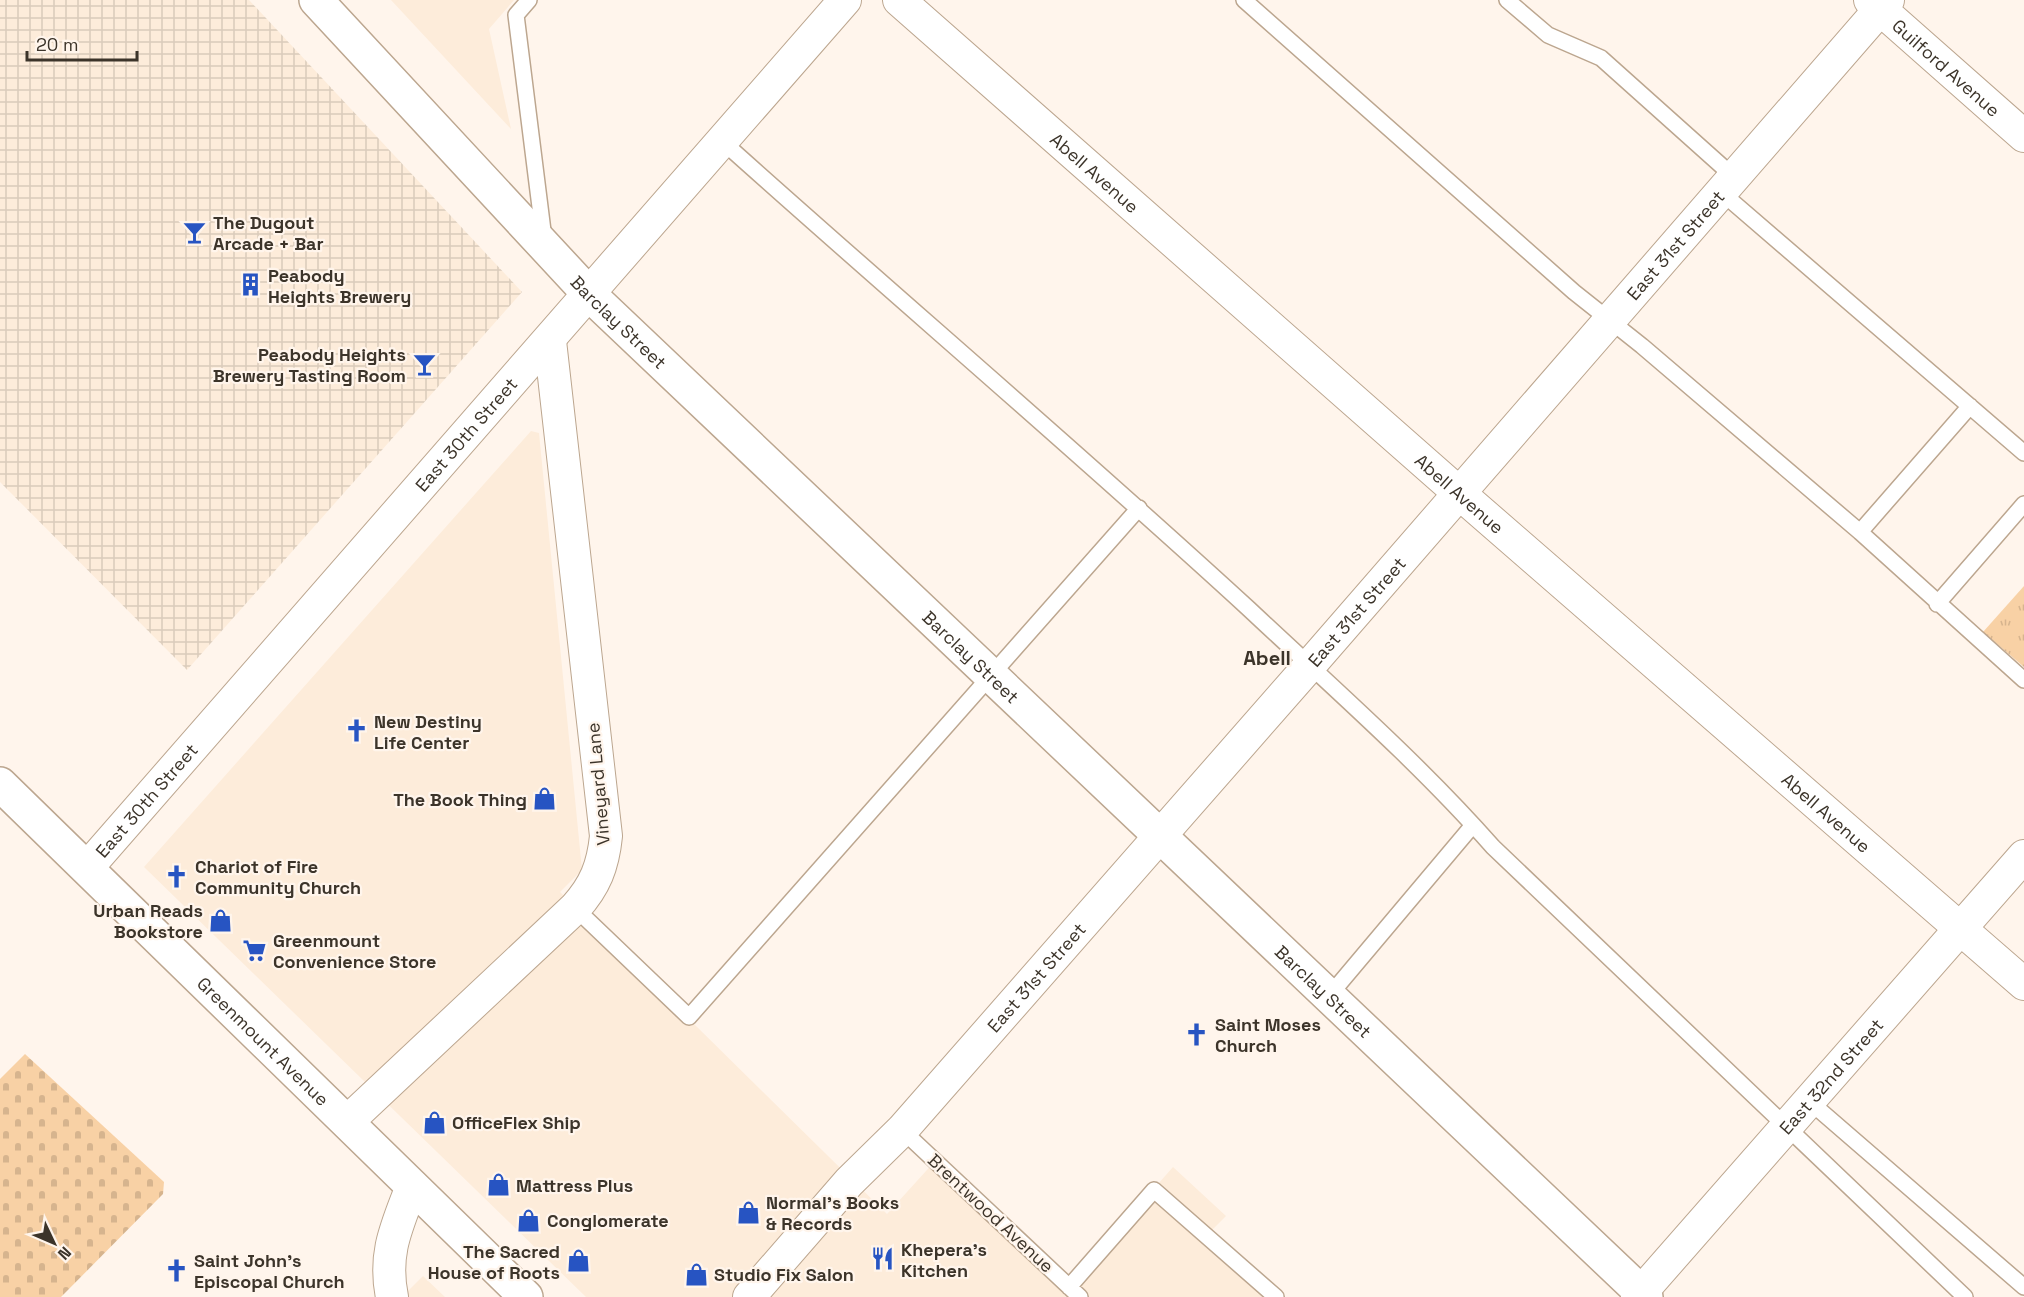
<svg xmlns="http://www.w3.org/2000/svg" width="2024" height="1297" font-family="'Space Grotesk',sans-serif">
  <style>
    .built { fill: #fdecda }
    .industrial { fill: url(#industrial-grid) }
    .cemetery { fill: url(#cemetery-stones) }
    .park { fill: url(#park-tufts) }
    .lines { fill: none; stroke-linecap: round; stroke-linejoin: round }
    .service-casing { stroke: #bca68f; stroke-width: 18 }
    .minor-casing { stroke: #bca68f; stroke-width: 34 }
    .tertiary-casing { stroke: #bca68f; stroke-width: 36 }
    .primary-casing { stroke: #bca68f; stroke-width: 36 }
    .service { stroke: #fff; stroke-width: 15 }
    .minor { stroke: #fff; stroke-width: 32 }
    .tertiary { stroke: #fff; stroke-width: 33 }
    .primary { stroke: #fff; stroke-width: 33 }
    .labels { text-anchor: middle; dominant-baseline: central; stroke-width: 4.5; stroke-linejoin: round; paint-order: stroke }
    .street-label { font-size: 18px; fill: #3c342a; stroke: #fff5ec }
    .poi-label { font-size: 18px; font-weight: bold; fill: #3c342a; stroke: #fff5ec; text-anchor: start }
    .neighbourhood-label { font-size: 20px; font-weight: bold; fill: #3c342a; stroke: #fff5ec }
  </style>
  <defs>
    <pattern id="industrial-grid" width="8" height="8" patternUnits="userSpaceOnUse" patternTransform="scale(1.5)"><rect width="8" height="8" fill="#fdecda"/><path d="M0 4h8M4 0v8" fill="none" stroke="#dacbbb"/></pattern>
    <pattern id="cemetery-stones" width="16" height="16" patternUnits="userSpaceOnUse" patternTransform="scale(1.5)"><rect width="16" height="16" fill="#f8d1a5"/><path d="M2 7V4a2 2 0 0 1 4 0v3zM10 15v-3a2 2 0 0 1 4 0v3z" fill="#d6b48e"/></pattern>
    <pattern id="park-tufts" width="24" height="20" patternUnits="userSpaceOnUse" patternTransform="scale(1.5)"><rect width="24" height="20" fill="#f8d1a5"/><path d="M3 7l-1-3M5 7V3M7 7l1-3M15 17l-1-3M17 17v-4M19 17l1-3" fill="none" stroke="#d6b48e"/></pattern>
  </defs>
  <rect width="100%" height="100%" fill="#fff5ec"/>
  <path class="built" d="M391 0H514L489 29 511 129Z
    M531 431 539 433 582 870 560 892 887 1214 936 1160 1069 1285 1173 1167 1226 1216 1211 1231 1282 1297H586L144 867Z
    M423 1276 445 1297H407L406 1293Z"/>
  <path class="industrial" d="M0 0H249L522 292 187 670 0 482Z"/>
  <path class="cemetery" d="M25 1054 164 1182 163 1194 61 1297H0V1079Z"/>
  <path class="park" d="M2024 586V667L1983 632Z"/>
  <g class="lines">
    <defs>
      <path id="service" d="M529 0 516 15 544 239
        M1244 0 1574 292 1642 346 1860 532 2024 680
        M1507 0 1548 35 1601 58 1734 177
        M722 141C897 298 1076 450 1249 609 1332 687 1418 762 1493 847L1965 1297
        M1721 192 2024 453
        M1860 532 1970 406
        M1937 604 2024 504
        M575 908 689 1017 1139 508
        M1329 996 1473 825
        M1809 1101 2024 1287
        M902 1130 1080 1297
        M1069 1287 1154 1190 1276 1297"/>
      <g id="minor">
        <path id="s1" d="M899 0 1459 493 2024 984"/>
        <path id="s2" d="M1870 0 2024 136"/>
        <path id="s3" d="M87 868 845 0"/>
        <path d="M347 1122 575 908C595 886 603 866 606 836L550 341"/>
        <path d="M392 1297C383 1253 397 1226 412 1186"/>
        <path id="s4" d="M749 1297 849 1182 902 1130 1310 665 1888 0"/>
        <path id="s5" d="M1637 1297 2024 856"/>
      </g>
      <g id="tertiary">
        <path id="s6" d="M316 0 590 295 1646 1297"/>
      </g>
      <g id="primary">
        <path id="s7" d="M0 784 526 1297"/>
      </g>
    </defs>
    <use href="#service" class="service-casing"/>
    <use href="#minor" class="minor-casing"/>
    <use href="#tertiary" class="tertiary-casing"/>
    <use href="#primary" class="primary-casing"/>
    <use href="#service" class="service"/>
    <use href="#minor" class="minor"/>
    <use href="#tertiary" class="tertiary"/>
    <use href="#primary" class="primary"/>
  </g>
  <defs>
    <symbol id="bar-bare" viewBox="-9 -9 18 18"><path d="M-6-5H6L.8 .8V4.5H3.5V6h-7V4.5H-.8V.8Z" fill="#2754c2" stroke="#fff5ec" stroke-width="2.5" paint-order="stroke"/></symbol>
    <symbol id="building-bare" viewBox="-9 -9 18 18"><path d="M-4-6H4V6H1V3H-1V6H-4ZM-2.5-4.3h1.7v1.8h-1.7ZM.8-4.3h1.7v1.8H.8ZM-2.5-1h1.7V.8h-1.7ZM.8-1h1.7V.8H.8Z" fill="#2754c2" stroke="#fff5ec" stroke-width="2.5" paint-order="stroke"/></symbol>
    <symbol id="church-bare" viewBox="-9 -9 18 18"><path d="M-1.2-6h2.4v3.5h3.3v2.4h-3.3V6h-2.4V-.1h-3.3v-2.4h3.3Z" fill="#2754c2" stroke="#fff5ec" stroke-width="2.5" paint-order="stroke"/></symbol>
    <symbol id="shop-bare" viewBox="-9 -9 18 18"><path d="M-5-2.5h2.3a2.7 3.5 0 0 1 5.4 0H5L5.5 6h-11ZM-1.5-2.5h3a1.5 2.3 0 0 0-3 0Z" fill="#2754c2" stroke="#fff5ec" stroke-width="2.5" paint-order="stroke"/></symbol>
    <symbol id="supermarket-bare" viewBox="-9 -9 18 18"><path d="M-6-5.5h2.5l.6 2H6L4.5 2H-2.5L-4.4-4H-6ZM-1.5 3.2a1.3 1.3 0 1 0 .1 0ZM3 3.2a1.3 1.3 0 1 0 .1 0Z" fill="#2754c2" stroke="#fff5ec" stroke-width="2.5" paint-order="stroke"/></symbol>
    <symbol id="restaurant-bare" viewBox="-9 -9 18 18"><path d="M-5-6h1v4h1v-4h1v4h1v-4h1v5L-1.5 .5V6h-2V.5L-5-1ZM5-6V6H3V1.5H1.5Q1.5-4 5-6Z" fill="#2754c2" stroke="#fff5ec" stroke-width="2.5" paint-order="stroke"/></symbol>
  </defs>
  <g fill-rule="evenodd">
    <use href="#bar-bare" x="178" y="216" width="33" height="33"/>
    <use href="#building-bare" x="234" y="268" width="33" height="33"/>
    <use href="#bar-bare" x="408" y="348" width="33" height="33"/>
    <use href="#church-bare" x="340" y="714" width="33" height="33"/>
    <use href="#shop-bare" x="528" y="782" width="33" height="33"/>
    <use href="#church-bare" x="160" y="860" width="33" height="33"/>
    <use href="#shop-bare" x="204" y="904" width="33" height="33"/>
    <use href="#supermarket-bare" x="238" y="934" width="33" height="33"/>
    <use href="#church-bare" x="1180" y="1018" width="33" height="33"/>
    <use href="#shop-bare" x="418" y="1106" width="33" height="33"/>
    <use href="#shop-bare" x="482" y="1168" width="33" height="33"/>
    <use href="#shop-bare" x="732" y="1196" width="33" height="33"/>
    <use href="#shop-bare" x="512" y="1204" width="33" height="33"/>
    <use href="#restaurant-bare" x="866" y="1242" width="33" height="33"/>
    <use href="#shop-bare" x="562" y="1244" width="33" height="33"/>
    <use href="#church-bare" x="160" y="1254" width="33" height="33"/>
    <use href="#shop-bare" x="680" y="1258" width="33" height="33"/>
  </g>
  <g class="labels">
    <g class="street-label">
      <text stroke="none"><textPath href="#s2" startOffset="102">Guilford Avenue</textPath></text>
      <text stroke="none"><textPath href="#s1" startOffset="261">Abell Avenue</textPath></text>
      <text stroke="none"><textPath href="#s4" startOffset="1402">East 31st Street</textPath></text>
      <text stroke="none"><textPath href="#s6" startOffset="442">Barclay Street</textPath></text>
      <text stroke="none"><textPath href="#s3" startOffset="576">East 30th Street</textPath></text>
      <text stroke="none"><textPath href="#s1" startOffset="747">Abell Avenue</textPath></text>
      <text stroke="none"><textPath href="#s4" startOffset="916">East 31st Street</textPath></text>
      <text stroke="none"><textPath href="#s6" startOffset="928">Barclay Street</textPath></text>
      <text transform="translate(598 784) rotate(-95)">Vineyard Lane</text>
      <text stroke="none"><textPath href="#s3" startOffset="90">East 30th Street</textPath></text>
      <text stroke="none"><textPath href="#s1" startOffset="1233">Abell Avenue</textPath></text>
      <text stroke="none"><textPath href="#s4" startOffset="430">East 31st Street</textPath></text>
      <text stroke="none"><textPath href="#s6" startOffset="1414">Barclay Street</textPath></text>
      <text stroke="none"><textPath href="#s7" startOffset="368">Greenmount Avenue</textPath></text>
      <text stroke="none"><textPath href="#s5" startOffset="294">East 32nd Street</textPath></text>
      <text transform="translate(991 1213) rotate(43)">Brentwood Avenue</text>
    </g>
    <g class="poi-label">
      <text x="213" y="222">The Dugout<tspan x="213" dy="21">Arcade + Bar</tspan></text>
      <text x="268" y="275">Peabody<tspan x="268" dy="21">Heights Brewery</tspan></text>
      <text x="406" y="354" text-anchor="end">Peabody Heights<tspan x="406" dy="21">Brewery Tasting Room</tspan></text>
      <text x="374" y="721">New Destiny<tspan x="374" dy="21">Life Center</tspan></text>
      <text x="527" y="799" text-anchor="end">The Book Thing</text>
      <text x="195" y="866">Chariot of Fire<tspan x="195" dy="21">Community Church</tspan></text>
      <text x="203" y="910" text-anchor="end">Urban Reads<tspan x="203" dy="21">Bookstore</tspan></text>
      <text x="273" y="940">Greenmount<tspan x="273" dy="21">Convenience Store</tspan></text>
      <text x="1215" y="1024">Saint Moses<tspan x="1215" dy="21">Church</tspan></text>
      <text x="452" y="1122">OfficeFlex Ship</text>
      <text x="516" y="1185">Mattress Plus</text>
      <text x="766" y="1202">Normal’s Books<tspan x="766" dy="21">&amp; Records</tspan></text>
      <text x="547" y="1220">Conglomerate</text>
      <text x="901" y="1249">Khepera’s<tspan x="901" dy="21">Kitchen</tspan></text>
      <text x="560" y="1251" text-anchor="end">The Sacred<tspan x="560" dy="21">House of Roots</tspan></text>
      <text x="194" y="1260">Saint John's<tspan x="194" dy="21">Episcopal Church</tspan></text>
      <text x="714" y="1274">Studio Fix Salon</text>
    </g>
    <g class="neighbourhood-label">
      <text x="1267" y="658">Abell</text>
    </g>
  </g>
  <g transform="translate(54 1243) rotate(134)" stroke="#fff5ec" stroke-width="4.5" paint-order="stroke">
  <path d="M0-4.5L10 22L0 15L-10 22Z" fill="#3c342a"/>
  <text y="-9" font-size="16" font-weight="bold" text-anchor="middle" fill="#3c342a">N</text>
  </g>
  <path d="M27 51v9h110v-9" fill="none" stroke="#3c342a" stroke-width="3"/>
  <text x="36" y="51" font-size="18" fill="#3c342a" stroke="#fff5ec" stroke-width="4.5" paint-order="stroke">20 m</text>
</svg>
